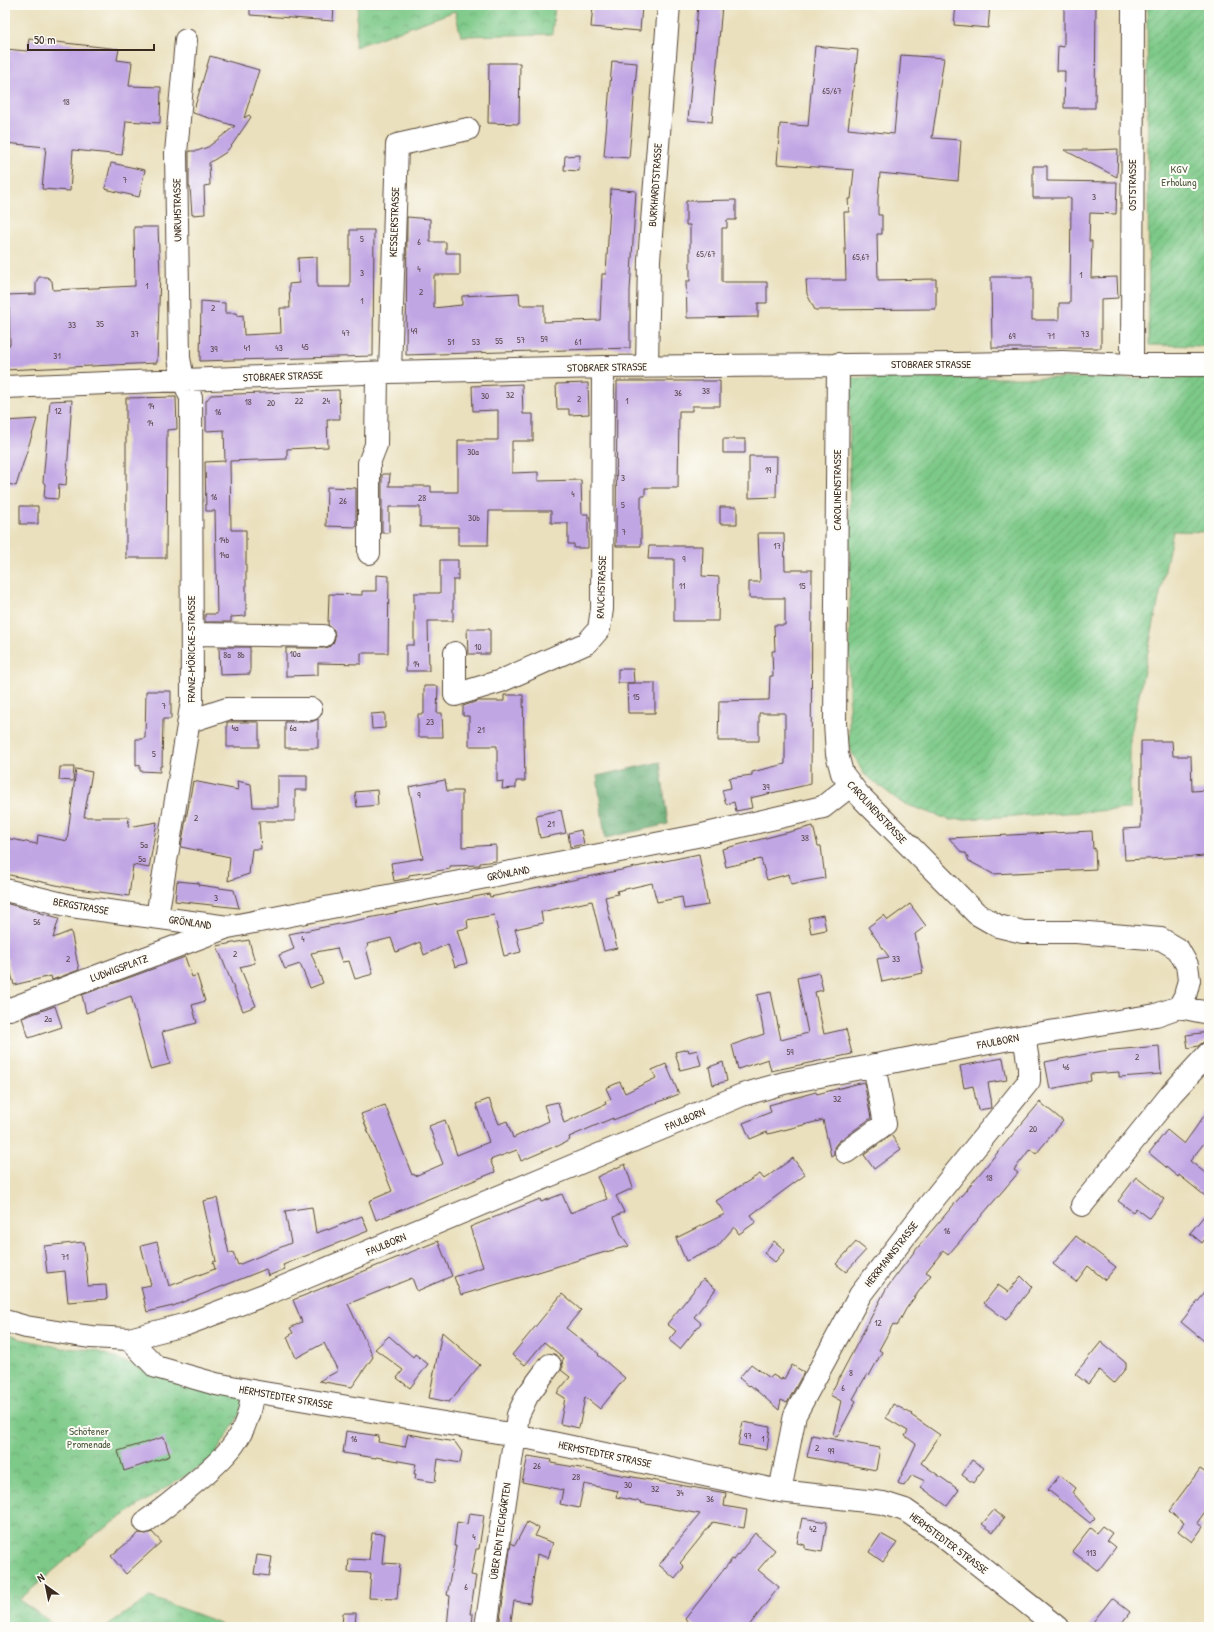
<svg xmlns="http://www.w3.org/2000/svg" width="1214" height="1632" font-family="'Patrick Hand',sans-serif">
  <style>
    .forest { fill: url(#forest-crowns); stroke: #506c49 }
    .park { fill: url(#park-crowns); stroke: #5c7a53 }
    .garden { fill: url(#garden-furrows); stroke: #5c7a53 }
    .building { fill: #c1a6e4 }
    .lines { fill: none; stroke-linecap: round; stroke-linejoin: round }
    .minor-casing { stroke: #554536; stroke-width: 24 }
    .minor { stroke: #fff; stroke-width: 22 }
    .labels { text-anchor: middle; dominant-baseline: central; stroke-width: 4; stroke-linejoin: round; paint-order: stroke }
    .number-label { font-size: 9px; fill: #5c4950 }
    .park-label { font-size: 11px; fill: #4f5a3e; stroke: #fdfcf7 }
    .street-label { font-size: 11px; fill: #3b2a1e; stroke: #fdfcf7 }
  </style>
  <defs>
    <pattern id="forest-crowns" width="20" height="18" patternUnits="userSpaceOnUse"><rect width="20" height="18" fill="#66ad74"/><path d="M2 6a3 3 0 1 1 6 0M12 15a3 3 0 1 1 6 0" fill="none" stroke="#558d5f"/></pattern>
    <pattern id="park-crowns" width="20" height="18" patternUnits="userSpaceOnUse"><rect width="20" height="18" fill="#7dc988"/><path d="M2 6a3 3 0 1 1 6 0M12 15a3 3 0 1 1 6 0" fill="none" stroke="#68a36f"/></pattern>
    <pattern id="garden-furrows" width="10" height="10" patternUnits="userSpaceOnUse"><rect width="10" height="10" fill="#7dc988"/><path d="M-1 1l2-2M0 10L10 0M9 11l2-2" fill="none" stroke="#68a36f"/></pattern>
  </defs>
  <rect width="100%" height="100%" fill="#fdfcf7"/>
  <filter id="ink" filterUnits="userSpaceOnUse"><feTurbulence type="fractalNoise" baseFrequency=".025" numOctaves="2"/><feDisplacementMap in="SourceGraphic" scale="8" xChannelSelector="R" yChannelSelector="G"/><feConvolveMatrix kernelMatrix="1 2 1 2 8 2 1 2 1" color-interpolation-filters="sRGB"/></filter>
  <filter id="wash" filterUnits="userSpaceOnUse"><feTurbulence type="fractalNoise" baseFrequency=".012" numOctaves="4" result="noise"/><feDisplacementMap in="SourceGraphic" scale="16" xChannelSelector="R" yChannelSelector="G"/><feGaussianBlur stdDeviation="0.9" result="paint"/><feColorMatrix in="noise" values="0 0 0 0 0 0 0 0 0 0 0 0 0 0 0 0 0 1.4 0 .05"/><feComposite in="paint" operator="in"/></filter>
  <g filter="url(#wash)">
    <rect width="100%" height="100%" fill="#eae0bd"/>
    <path class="forest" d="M660 762 668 824 605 838 597 776Z"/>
    <path class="park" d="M358 5H555L552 34 461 36 455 11 355 47Z
      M5 1334 21 1339 62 1348 95 1350 150 1372 249 1399 212 1460 162 1490 96 1534 19 1600 58 1627H5Z
      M150 1597 218 1622 223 1627H106Z"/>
    <path class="garden" d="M1147 5H1209V346L1149 345Z
      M850 378H1209V532L1173 531 1130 738V809L950 820 902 803 864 774 849 747Z"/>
    <g id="blocks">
      <path class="building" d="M250 5H334L333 21 250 15Z
        M593 5 642 6 640 31 591 27Z
        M698 5H722L712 122 688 120Z
        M956 5H990L988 28 954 25Z
        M1064 5H1096L1095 108H1064L1065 71H1057L1058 46 1064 47Z
        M29 39 119 49 117 60 132 62 129 86 161 87 160 123 126 121 122 155 73 150 70 191 42 189 46 147 5 143V49L27 51Z
        M815 46 858 50 848 129 894 134 901 55 944 58 932 138 961 140 958 181 880 173 878 199V215H882V234H877L878 280 936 279V309L815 310 807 294 806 280H846L844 212H849L848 199H851L854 170 777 164 780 124 808 126Z
        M210 56 259 70 244 118 249 115 251 117 232 145 225 153 209 163 210 185 204 186 205 214 192 215 190 187H189V151H197L208 147 235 126 193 113Z
        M612 61 637 63 629 158 604 156Z
        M489 63H520L519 124 488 123Z
        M1118 149 1117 177 1064 150H1095Z
        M580 155 579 171 564 170 565 156Z
        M111 163 145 170 139 197 105 189Z
        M1033 166H1047V181L1117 182 1116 214 1090 213 1089 241H1092L1091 278 1117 277 1118 298 1101 299V348H992L991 277H1032V320H1059V303H1070L1071 198H1033Z
        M611 189 636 191 630 291V348L406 355 407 217 430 219V242H446V253H460V275H434V308L462 305V296L519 293 520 305H544V322L600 320 602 274H606Z
        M736 200V220H727V228H722V282H767V303H758V317L687 318 686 281H690V225H686V201Z
        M134 227H158L160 274 157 363 5 370V345H10L9 308H5V295L36 294V282L39 277H47L52 281 53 290 135 286Z
        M350 230H374L373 356 200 361 201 301 225 303V313H236L237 316 243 315 244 335 281 333 280 308H290L289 284 299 283 298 258 317 257V287H350Z
        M617 381H720V406H692V411H679L678 488H645V496H641V546H616Z
        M588 383 589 414 569 415V409H557L556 384Z
        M522 384 523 414H533V441H512V473L538 472V481L581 480 582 514H588V548H574V544H568V523H551V511H489L488 545H458V527H420V507H389V533H382V474H390L389 486H431V492H458V440H498V410L473 411 472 386Z
        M339 390 340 419H327L328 447 287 449V459L230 461 231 530H246V616L231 617V622H205V614H217L215 511H206L205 462 225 461 224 430 206 431V401L211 395Z
        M176 397 177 429 167 430 166 558H126V398Z
        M72 400 66 485 59 484 58 499 44 498 45 484 43 482 50 401Z
        M37 419 16 486 5 483V421Z
        M723 439H745V453H723Z
        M749 456H777L776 497 749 498Z
        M327 487 356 488V527L326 526Z
        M20 506H38V524H20Z
        M720 507H737V524H720Z
        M758 533H784L785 570H812L811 784 750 798 752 808 736 811 734 802 726 804 722 790 731 788 729 778 752 775V772L785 764V713H759V741H718L719 701 769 700 770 676H773L772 651H775L774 625H785V598H749V582H760Z
        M649 546H703L702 576 719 577 718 621H674V559H648Z
        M440 560H458V580H453V621H428L429 671H406V645H414V593H440Z
        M376 575 389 576 388 653H361V664L318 663V675L286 676V648H323L329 647 334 642 335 637 334 630 328 625 329 594 362 595V591H376Z
        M467 629H490V654H468Z
        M219 647H250V674L220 675Z
        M618 669H633L634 683H618Z
        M627 683H655V713H628Z
        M424 686H438L437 713H442L443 737H418V714H424Z
        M146 691H171V719H163L162 766H160V772L140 771V765L136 766V739H143V738H145Z
        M504 695H523L525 781H516V788L502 789 503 781 497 782V746H469V716H463V706L478 701H504Z
        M385 713V728L372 729 371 714Z
        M318 719V748H285V722H311Z
        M227 722H259V747H227Z
        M1141 741H1172L1173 756H1191L1192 791 1209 790V856L1125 860 1123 829 1141 828Z
        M60 767H74L73 781 59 780Z
        M76 769 92 772 84 817H129L128 827 157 822 149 868 133 865 129 896 70 888 5 874V838L37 844 38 835 67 841Z
        M278 776H307V790H295V821H259L261 849H252L249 874 228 881 230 857 181 847 193 781 238 790 237 781 251 784 253 807H278Z
        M445 780 447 791H462V847L496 845V861L480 863V865L450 866V869L409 875V878L394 881 391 863 423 858 409 787Z
        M377 790 378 805 357 807 355 792Z
        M561 810 566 833 540 838 536 815Z
        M813 826 818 846H821L825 878 791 884 789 874 767 880 761 859 726 867 722 849Z
        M581 830 584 844 570 847 568 833Z
        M1092 831 1093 849 1095 848 1096 869 993 874 969 861 966 853H962L949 838Z
        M699 854 708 905 684 909 682 897 657 902 652 883 617 891 618 894 605 897 617 948 604 951 592 901 541 912 543 923 515 929 521 952 504 956 494 915 467 920 468 928 457 930 467 963 455 967 448 944 424 955 420 942 396 952 391 938 367 944 368 947 366 948 373 974 355 979 349 961 342 962 337 948 311 953 323 983 310 988 300 964 285 969 279 955 294 949 289 934 489 894 490 897Z
        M177 881 199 883V885L234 890 239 908 175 901Z
        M5 903 59 918 53 938 71 931 79 970 52 980 51 976 14 985 5 949Z
        M910 904 926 926 915 934 923 973 882 982 877 959 889 957 868 927 884 915 888 920Z
        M823 915 826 930 811 933 808 918Z
        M249 940 255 963 240 967 256 1006 243 1011 217 946Z
        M185 957 192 977 197 975 205 1001 192 1005 197 1023 162 1032 170 1064 150 1069 131 996 86 1013 82 995Z
        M819 973 823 990 815 992 824 1034 846 1029 852 1054 771 1071 768 1059 738 1069 732 1045 764 1034 757 995 771 992 781 1040 808 1033 797 978Z
        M55 1006 62 1027 29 1038 22 1018Z
        M1209 1032V1041H1205L1198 1046 1188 1048 1186 1035Z
        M1159 1046 1161 1074 1119 1077V1072L1090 1074 1091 1081 1050 1089 1045 1062 1102 1051Z
        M688 1049 689 1052 697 1050 701 1065 680 1070 675 1052Z
        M1003 1058 1007 1080 988 1083 991 1099 990 1100 991 1108 978 1110 973 1086 964 1088 960 1066Z
        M723 1062 727 1081 713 1085 709 1067Z
        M666 1064 679 1094 613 1120V1118L569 1137 570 1140 556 1147V1146L521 1161 517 1150 490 1160 495 1172 376 1220 369 1201 392 1191 361 1114 385 1105 412 1175 414 1174 415 1176 443 1164 429 1126 445 1120 457 1155 489 1142 476 1104 489 1099 499 1124 507 1121 513 1138 549 1121 544 1105 558 1102 564 1123 606 1104 605 1101 611 1099 606 1088 620 1082 625 1093 656 1078 652 1070Z
        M864 1082 871 1118 838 1142 834 1147V1154L831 1156 823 1120 768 1134 767 1132 750 1139 743 1123 771 1112 769 1105 816 1092 817 1094Z
        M1040 1102 1063 1121 1036 1154 1030 1149 1014 1170 1018 1173 948 1255 943 1251 926 1272 931 1275 906 1309 897 1326 893 1324 879 1350 882 1352 869 1376 867 1374 853 1399 856 1401 837 1437 833 1435 841 1401 830 1395 886 1289 914 1252Z
        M1209 1109V1137L1190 1161 1209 1176V1199L1179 1175 1178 1177 1149 1153 1167 1130 1184 1144Z
        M891 1135 901 1149 874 1169 864 1155Z
        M793 1158 805 1175 751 1215 756 1222 739 1234 734 1227 716 1248 686 1261 676 1238 725 1214 716 1201 760 1174 764 1179Z
        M625 1164 633 1188 616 1196 624 1212 614 1217 621 1234 629 1246 602 1253 461 1295 454 1277 483 1267 470 1227 540 1199 541 1202 562 1194 570 1213 607 1199 597 1177Z
        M1136 1177 1164 1199 1149 1218 1136 1208 1133 1212 1118 1201Z
        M217 1198 229 1254 233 1252 238 1265 291 1243 285 1211 312 1207 316 1233 328 1229V1230L362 1216 368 1231 283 1265 285 1269 268 1276 266 1269 173 1306 147 1312 141 1287 151 1285 141 1246 157 1242 169 1286 215 1269 213 1262 216 1261 203 1201Z
        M1209 1210V1234L1202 1243 1190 1233Z
        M1076 1236 1116 1267 1105 1280 1088 1266 1076 1282 1053 1264Z
        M438 1241 452 1276 417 1291 412 1278 348 1304 373 1357 352 1387 319 1381 338 1371 324 1343 296 1358 287 1337 293 1333 290 1328 302 1322 293 1300Z
        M774 1241 785 1250 775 1262 764 1253Z
        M84 1242 88 1286 106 1285 107 1299 68 1302 65 1271 47 1273 44 1246Z
        M856 1242 866 1250 846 1272 836 1264Z
        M1021 1276 1032 1287 1006 1320 984 1303 998 1285 1008 1292Z
        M703 1279 716 1289 694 1317 701 1323 680 1349 669 1340 676 1331 667 1324Z
        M1209 1288V1345L1181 1322Z
        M562 1294 581 1310 566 1328 599 1354 598 1355 625 1378 600 1409 585 1397 579 1428 560 1424 565 1398 557 1393 570 1377 561 1370 563 1367 562 1361 564 1358 544 1342 525 1365 512 1355Z
        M442 1332 480 1365 449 1402 429 1398Z
        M389 1336 413 1357 415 1354 428 1364 410 1388 397 1378 403 1370 375 1349Z
        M1101 1342 1126 1363V1368L1114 1383 1099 1370 1088 1384 1075 1374Z
        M751 1364 770 1378 773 1375 781 1380 782 1378 784 1379 792 1365 804 1372 787 1403 781 1400 779 1410 750 1385 749 1386 739 1378Z
        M893 1404 912 1414 911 1415 940 1435 921 1463 959 1490 947 1506 921 1487 925 1481 912 1475 904 1486 898 1483 916 1444 905 1436 908 1431 886 1418Z
        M743 1422 770 1427 767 1450 738 1445Z
        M346 1431 379 1436 378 1442 405 1447 408 1434 455 1442 462 1452 460 1463 438 1459 435 1482 415 1479 416 1474H414L416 1464 376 1457V1458L343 1453Z
        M812 1435 880 1448 876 1470 807 1457Z
        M164 1437 170 1456 124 1471 118 1451Z
        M528 1456 552 1460 551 1463 726 1493 724 1506 747 1510 744 1528 713 1522 680 1563 684 1567 675 1579 659 1565 700 1514 641 1503 642 1502 616 1497 618 1491 584 1484 579 1508 560 1504 563 1490 522 1482Z
        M972 1460 984 1468 973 1483 962 1475Z
        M1200 1469 1209 1475V1506L1197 1523 1203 1527 1192 1542 1178 1531 1184 1523 1169 1511Z
        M1060 1475 1076 1488 1073 1493 1095 1518 1090 1523 1048 1490Z
        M994 1510 1004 1518 993 1532 982 1524Z
        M469 1513 484 1515 479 1549H476L471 1575 476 1576 470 1614H473L472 1627H447L450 1596 447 1595 456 1546H454L457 1522 467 1524Z
        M802 1518 827 1522 822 1552 805 1549V1545L797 1543Z
        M527 1522 539 1528 535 1536 553 1543 548 1558 537 1554 530 1603 514 1601 510 1627H499L511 1543 515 1545Z
        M1102 1526 1112 1533 1107 1540 1116 1547 1098 1571 1072 1551 1090 1528 1096 1533Z
        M152 1532 161 1542 126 1574 111 1556 139 1533 146 1534Z
        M372 1533 385 1534 382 1563 400 1564 397 1599 369 1598 371 1573 348 1572 349 1559 369 1560Z
        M755 1533 775 1550 758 1570 779 1587 748 1627H696L685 1619 732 1559 734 1560Z
        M881 1534 897 1543 883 1562 869 1552Z
        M257 1555 272 1557 269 1576 254 1574Z
        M1112 1598 1130 1612 1119 1627H1089Z
        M343 1613H356L355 1627 342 1626Z"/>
    </g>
  </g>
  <g filter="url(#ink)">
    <use href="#blocks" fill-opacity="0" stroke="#554536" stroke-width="1"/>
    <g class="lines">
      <defs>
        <path id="minor" d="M838 364 835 723 837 754 842 773 858 794 977 914 998 926 1023 932H1076L1161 939 1178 949 1187 965 1189 980 1185 996 1179 1007
          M1132 365 1133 5
          M647 366 649 260 669 5
          M390 372 397 145 468 129
          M5 387 390 372 603 367 957 364 1063 362 1132 365H1209
          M369 553V463L376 445 377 373
          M192 634 323 636
          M455 653V695L501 681 587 643 599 629 602 609 603 367
          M190 721 227 709H311
          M5 890 71 906 228 927 702 835 823 807 851 785
          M157 917 192 701 191 398 183 379 179 358 176 153 186 40
          M10 1009 225 928
          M846 1152 885 1124 874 1065
          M1082 1205 1172 1093 1209 1053
          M5 1321 26 1327 63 1333 91 1337 129 1339 187 1324 269 1293 742 1095 784 1083 1024 1036 1156 1015 1179 1007 1209 1013
          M129 1339 156 1367 216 1384 252 1391 515 1435 780 1491 883 1503 905 1510 940 1534 1057 1627
          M780 1491 795 1415 860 1295 929 1205 1029 1081V1067L1024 1036
          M145 1522C162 1510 178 1497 193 1484 225 1458 250 1435 252 1391
          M486 1627 518 1415 527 1396 550 1365"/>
      </defs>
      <use href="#minor" class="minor-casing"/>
      <use href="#minor" class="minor"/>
    </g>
  </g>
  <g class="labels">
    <g class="number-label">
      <text x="832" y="91">65/67</text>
      <text x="66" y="102">18</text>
      <text x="125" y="180">7</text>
      <text x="1094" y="197">3</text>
      <text x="362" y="239">5</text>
      <text x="419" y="242">6</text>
      <text x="706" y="254">65/67</text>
      <text x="861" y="257">65,67</text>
      <text x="419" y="269">4</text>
      <text x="362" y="273">3</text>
      <text x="1081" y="275">1</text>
      <text x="147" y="286">1</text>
      <text x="421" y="292">2</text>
      <text x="362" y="301">1</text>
      <text x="213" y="308">2</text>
      <text x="100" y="324">35</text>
      <text x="72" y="325">33</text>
      <text x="414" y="331">49</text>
      <text x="346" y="333">47</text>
      <text x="135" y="334">37</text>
      <text x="1085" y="334">73</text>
      <text x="1012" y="336">69</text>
      <text x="1051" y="336">71</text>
      <text x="544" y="339">59</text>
      <text x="521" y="340">57</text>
      <text x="499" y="341">55</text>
      <text x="451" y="342">51</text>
      <text x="476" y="342">53</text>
      <text x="578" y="342">61</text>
      <text x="305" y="347">45</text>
      <text x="247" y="348">41</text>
      <text x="279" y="348">43</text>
      <text x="214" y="349">39</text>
      <text x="57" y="356">31</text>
      <text x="706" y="391">38</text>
      <text x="678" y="393">36</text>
      <text x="510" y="395">32</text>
      <text x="485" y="396">30</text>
      <text x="579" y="399">2</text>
      <text x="299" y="401">22</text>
      <text x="326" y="401">24</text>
      <text x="627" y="401">1</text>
      <text x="248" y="402">18</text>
      <text x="271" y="403">20</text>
      <text x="151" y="406">14</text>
      <text x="58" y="411">12</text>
      <text x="218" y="412">16</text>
      <text x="150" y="423">14</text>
      <text x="473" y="452">30a</text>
      <text x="768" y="470">19</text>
      <text x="623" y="478">3</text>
      <text x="573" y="494">4</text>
      <text x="214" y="497">16</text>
      <text x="422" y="498">28</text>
      <text x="343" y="501">26</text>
      <text x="623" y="505">5</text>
      <text x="474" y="518">30b</text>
      <text x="624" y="532">7</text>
      <text x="224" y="540">14b</text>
      <text x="777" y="546">17</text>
      <text x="224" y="555">14a</text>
      <text x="684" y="559">9</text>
      <text x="682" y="586">11</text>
      <text x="802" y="586">15</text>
      <text x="478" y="647">10</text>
      <text x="295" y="654">10a</text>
      <text x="227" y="655">8a</text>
      <text x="241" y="655">8b</text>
      <text x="416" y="664">14</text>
      <text x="636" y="697">15</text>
      <text x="164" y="706">7</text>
      <text x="430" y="722">23</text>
      <text x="235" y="728">4a</text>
      <text x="293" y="728">6a</text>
      <text x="481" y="730">21</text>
      <text x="154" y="754">5</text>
      <text x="766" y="787">39</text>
      <text x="419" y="795">9</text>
      <text x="196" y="818">2</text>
      <text x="551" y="824">21</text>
      <text x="805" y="838">38</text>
      <text x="144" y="845">5a</text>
      <text x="142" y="859">5a</text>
      <text x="216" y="898">3</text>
      <text x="37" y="922">56</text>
      <text x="303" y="939">4</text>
      <text x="235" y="954">2</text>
      <text x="68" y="959">2</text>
      <text x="896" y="959">33</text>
      <text x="48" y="1019">2a</text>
      <text x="790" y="1052">59</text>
      <text x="1137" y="1057">2</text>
      <text x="1066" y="1067">46</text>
      <text x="837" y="1099">32</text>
      <text x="1033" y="1129">20</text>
      <text x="989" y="1178">18</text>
      <text x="947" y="1231">16</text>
      <text x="65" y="1257">71</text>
      <text x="878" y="1323">12</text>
      <text x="851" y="1373">8</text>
      <text x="843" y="1388">6</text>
      <text x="748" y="1436">97</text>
      <text x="354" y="1439">16</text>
      <text x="763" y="1439">1</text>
      <text x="817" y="1448">2</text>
      <text x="831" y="1451">99</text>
      <text x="537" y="1466">26</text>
      <text x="576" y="1477">28</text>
      <text x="628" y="1485">30</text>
      <text x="655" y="1489">32</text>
      <text x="680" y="1493">34</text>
      <text x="710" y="1499">36</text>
      <text x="813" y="1529">42</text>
      <text x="474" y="1537">4</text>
      <text x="1091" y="1553">113</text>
      <text x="466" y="1587">6</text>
    </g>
    <g class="park-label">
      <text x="1179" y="169">KGV<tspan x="1179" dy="13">Erholung</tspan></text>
      <text x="89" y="1431">Schötener<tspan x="89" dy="13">Promenade</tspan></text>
    </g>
    <g class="street-label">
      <text transform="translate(655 185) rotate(-86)">BURKHARDTSTRASSE</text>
      <text transform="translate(1132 185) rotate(-90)">OSTSTRASSE</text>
      <text transform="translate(177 210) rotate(-91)">UNRUHSTRASSE</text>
      <text transform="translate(394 222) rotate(-88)">KESSLERSTRASSE</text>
      <text x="931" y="364">STOBRAER STRASSE</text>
      <text transform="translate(607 367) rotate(-1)">STOBRAER STRASSE</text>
      <text transform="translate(283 376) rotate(-2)">STOBRAER STRASSE</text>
      <text transform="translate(837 490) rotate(-90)">CAROLINENSTRASSE</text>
      <text transform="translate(601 587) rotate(-88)">RAUCHSTRASSE</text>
      <text transform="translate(191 649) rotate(-90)">FRANZ-MÖRICKE-STRASSE</text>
      <text transform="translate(877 812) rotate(47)">CAROLINENSTRASSE</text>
      <text transform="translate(508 873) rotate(-11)">GRÖNLAND</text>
      <text transform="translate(81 906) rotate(10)">BERGSTRASSE</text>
      <text transform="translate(190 922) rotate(8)">GRÖNLAND</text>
      <text transform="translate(119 968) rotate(-20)">LUDWIGSPLATZ</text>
      <text transform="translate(998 1041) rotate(-11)">FAULBORN</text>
      <text transform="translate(685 1119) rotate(-23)">FAULBORN</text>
      <text transform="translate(386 1244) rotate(-23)">FAULBORN</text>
      <text transform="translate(891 1254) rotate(-52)">HERRMANNSTRASSE</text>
      <text transform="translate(286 1397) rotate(10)">HERMSTEDTER STRASSE</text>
      <text transform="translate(605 1454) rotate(12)">HERMSTEDTER STRASSE</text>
      <text transform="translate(500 1531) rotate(-82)">ÜBER DEN TEICHGÄRTEN</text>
      <text transform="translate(949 1543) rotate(37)">HERMSTEDTER STRASSE</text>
    </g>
  </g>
  <rect width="1214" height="1632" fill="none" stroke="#fdfcf7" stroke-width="20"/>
  <g transform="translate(46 1586) rotate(327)" stroke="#fdfcf7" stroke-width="3" paint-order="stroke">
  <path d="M0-3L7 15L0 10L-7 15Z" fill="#3b2a1e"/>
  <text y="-6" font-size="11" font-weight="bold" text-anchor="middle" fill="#3b2a1e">N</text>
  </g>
  <path d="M28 44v6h126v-6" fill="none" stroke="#3b2a1e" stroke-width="2"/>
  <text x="34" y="44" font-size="12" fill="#3b2a1e" stroke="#fdfcf7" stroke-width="3" paint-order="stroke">50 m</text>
</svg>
